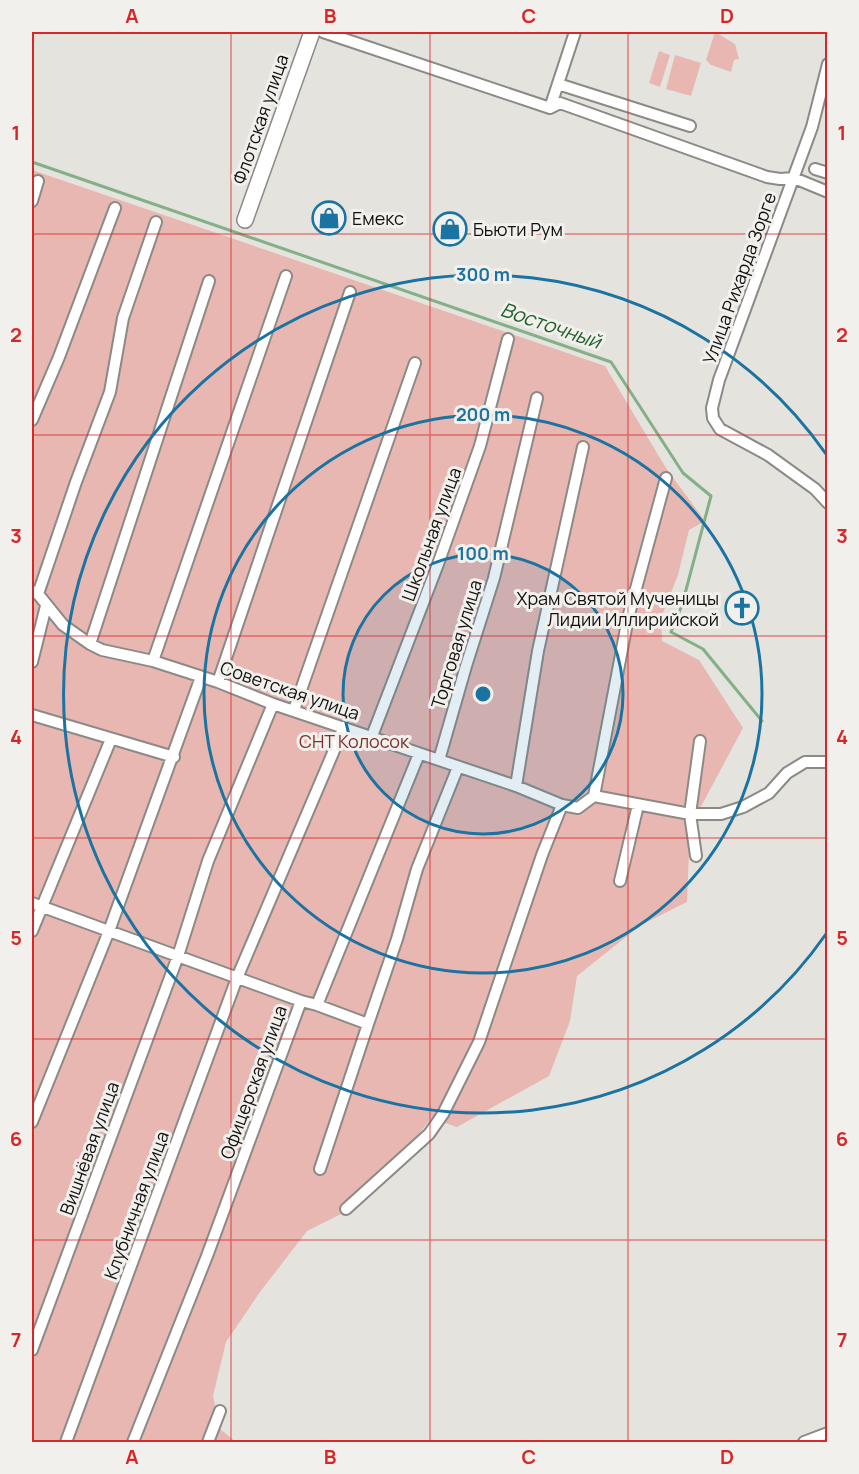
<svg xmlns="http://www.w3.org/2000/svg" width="859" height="1474" font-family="Manrope,sans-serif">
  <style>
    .green { fill: #e9b7b1 }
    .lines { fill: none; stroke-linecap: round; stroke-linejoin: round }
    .stream { stroke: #83b087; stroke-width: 3 }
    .street-casing { stroke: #8c8a86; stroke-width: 14 }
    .secondary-casing { stroke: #8c8a86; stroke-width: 18 }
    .street { stroke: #fff; stroke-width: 10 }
    .secondary { stroke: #fff; stroke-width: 15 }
    .grid { fill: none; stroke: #d62828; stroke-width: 1.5; stroke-opacity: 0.55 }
    .ring { fill: none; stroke: #1b73a2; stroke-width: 3 }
    .labels { text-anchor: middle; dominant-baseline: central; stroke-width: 6; stroke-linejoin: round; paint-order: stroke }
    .street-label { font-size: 18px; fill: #121110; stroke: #f2f0ec }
    .poi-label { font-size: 18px; fill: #121110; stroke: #f2f0ec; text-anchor: start }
    .park-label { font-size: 18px; fill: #7c302d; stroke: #f2f0ec }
    .water-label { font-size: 20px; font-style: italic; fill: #21622e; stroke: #f2f0ec }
    .centre { fill: #1b73a2; stroke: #f2f0ec; stroke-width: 3 }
    .ring-label { font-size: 18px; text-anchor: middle; font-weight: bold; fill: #1b73a2; stroke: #f2f0ec; stroke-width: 6; stroke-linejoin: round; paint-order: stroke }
    .neatline { fill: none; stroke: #d62828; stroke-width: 2 }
    .grid-label { font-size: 20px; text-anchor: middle; font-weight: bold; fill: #d62828 }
  </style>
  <rect width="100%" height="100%" fill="#e5e3de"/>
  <path class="green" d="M715 32 735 44 739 59 734 60 731 72 711 65 706 60Z
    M659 51 670 55 660 87 649 83Z
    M675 55 701 63 691 96 666 89Z
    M32 170 605 366 666 468 705 521 689 530 678 575 661 618 662 641 699 660 743 728 690 827 687 902 641 925 577 976 570 1021 549 1076 457 1127 431 1118 390 1173 347 1211 307 1231 260 1292 226 1342 213 1396 220 1429 236 1442H32Z"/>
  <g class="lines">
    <path class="stream" d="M32 162 611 362 683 473 711 496 682 605 671 632 703 649 762 721"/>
    <defs>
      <path id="street" d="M323 32 550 108 560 103 767 177 780 179 794 178 828 192
        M828 64 812 127 801 157 719 380 712 408 713 418 720 429 768 455 815 489 828 503
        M558 84 690 126
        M550 108 575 32
        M815 169 828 173
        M32 201 38 181
        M32 420 59 357 115 208
        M32 591 38 594 63 625 90 644 102 650 153 661 218 682 273 704 516 786 562 805 578 808 594 796 690 814H721L743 807 769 793 787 773 805 762H828
        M38 594 76 482 110 392 123 318 156 222
        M90 644 209 281
        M153 661 286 276
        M32 662 46 606
        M218 682 350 292
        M294 710 415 363
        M32 715 174 757
        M372 736 438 564 480 446 508 339
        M439 760 466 666 494 578 537 398
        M516 786 538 651 583 447
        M594 796 628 618 666 478
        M696 856 690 814 700 741
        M620 881 638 805
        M32 903 301 1001 207 1256 133 1442
        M32 931 111 739
        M301 1001 317 1005 419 754
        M317 1005 368 1024 397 939 417 869 458 767
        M32 1122 109 931 201 677
        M320 1169 368 1024
        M346 1209 429 1134 443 1114 479 1042 542 855 562 805
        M32 1350 178 956 208 861 273 704
        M66 1442 237 978 344 727
        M208 1442 220 1411
        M804 1442 828 1433"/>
      <path id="secondary" d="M245 220 312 32"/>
    </defs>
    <use href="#street" class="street-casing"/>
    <use href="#secondary" class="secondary-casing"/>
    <use href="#street" class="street"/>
    <use href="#secondary" class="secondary"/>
  </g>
  <path class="grid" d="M231 32V1442M430 32V1442M628 32V1442M32 234H828M32 435H828M32 636H828M32 838H828M32 1039H828M32 1240H828"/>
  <circle cx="483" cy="694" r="140" fill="#1b73a2" fill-opacity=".12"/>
  <g class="ring">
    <circle cx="483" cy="694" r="140"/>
    <circle cx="483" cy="694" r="279"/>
    <path d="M826 934A419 419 0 1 1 826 454"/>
  </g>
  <defs>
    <symbol id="shop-ring" viewBox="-11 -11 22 22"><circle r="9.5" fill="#f2f0ec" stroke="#1b73a2" stroke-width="1.5"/><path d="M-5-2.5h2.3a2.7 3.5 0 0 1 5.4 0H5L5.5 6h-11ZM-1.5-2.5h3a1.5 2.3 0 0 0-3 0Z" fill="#1b73a2"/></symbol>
    <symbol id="church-ring" viewBox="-11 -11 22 22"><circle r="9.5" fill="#f2f0ec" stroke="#1b73a2" stroke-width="1.5"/><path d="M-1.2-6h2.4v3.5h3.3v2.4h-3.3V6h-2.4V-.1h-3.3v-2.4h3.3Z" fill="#1b73a2"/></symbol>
  </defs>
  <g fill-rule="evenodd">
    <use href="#shop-ring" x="310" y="199" width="38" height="38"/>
    <use href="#shop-ring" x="431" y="210" width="38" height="38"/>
    <use href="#church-ring" x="723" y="589" width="38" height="38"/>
  </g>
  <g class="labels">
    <g class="street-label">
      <text transform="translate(260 119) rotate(-71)">Флотская улица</text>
      <text transform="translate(739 278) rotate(-70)">Улица Рихарда Зорге</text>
      <text transform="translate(431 534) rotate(-70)">Школьная улица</text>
      <text transform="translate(456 644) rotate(-73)">Торговая улица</text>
      <text transform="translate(290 690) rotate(19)">Советская улица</text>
      <text transform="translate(253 1082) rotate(-70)">Офицерская улица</text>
      <text transform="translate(89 1148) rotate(-70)">Вишнёвая улица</text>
      <text transform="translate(136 1205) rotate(-70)">Клубничная улица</text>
    </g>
    <g class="poi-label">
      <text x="352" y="218">Емекс</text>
      <text x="473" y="229">Бьюти Рум</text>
      <text x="719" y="598" text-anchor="end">Храм Святой Мученицы<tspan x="719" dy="21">Лидии Иллирийской</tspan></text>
    </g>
    <g class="park-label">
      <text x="354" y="741">СНТ Колосок</text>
    </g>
    <g class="water-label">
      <text transform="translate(551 325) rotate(19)">Восточный</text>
    </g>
  </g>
  <circle cx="483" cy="694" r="9" class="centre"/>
  <g class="ring-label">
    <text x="483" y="281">300 m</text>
    <text x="483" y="421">200 m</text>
    <text x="483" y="560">100 m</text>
  </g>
  <rect width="859" height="1474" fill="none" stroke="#f2f0ec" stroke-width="66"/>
  <rect x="33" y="33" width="793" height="1408" class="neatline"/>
  <g class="grid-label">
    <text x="132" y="23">A</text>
    <text x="330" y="23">B</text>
    <text x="529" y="23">C</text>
    <text x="727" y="23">D</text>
    <text x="16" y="140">1</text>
    <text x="842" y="140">1</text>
    <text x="16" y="342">2</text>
    <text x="842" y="342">2</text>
    <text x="16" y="543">3</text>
    <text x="842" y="543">3</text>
    <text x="16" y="744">4</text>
    <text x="842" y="744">4</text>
    <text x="16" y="945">5</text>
    <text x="842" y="945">5</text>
    <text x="16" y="1146">6</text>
    <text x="842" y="1146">6</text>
    <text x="16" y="1347">7</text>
    <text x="842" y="1347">7</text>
    <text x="132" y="1464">A</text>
    <text x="330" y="1464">B</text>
    <text x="529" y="1464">C</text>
    <text x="727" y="1464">D</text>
  </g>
</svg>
